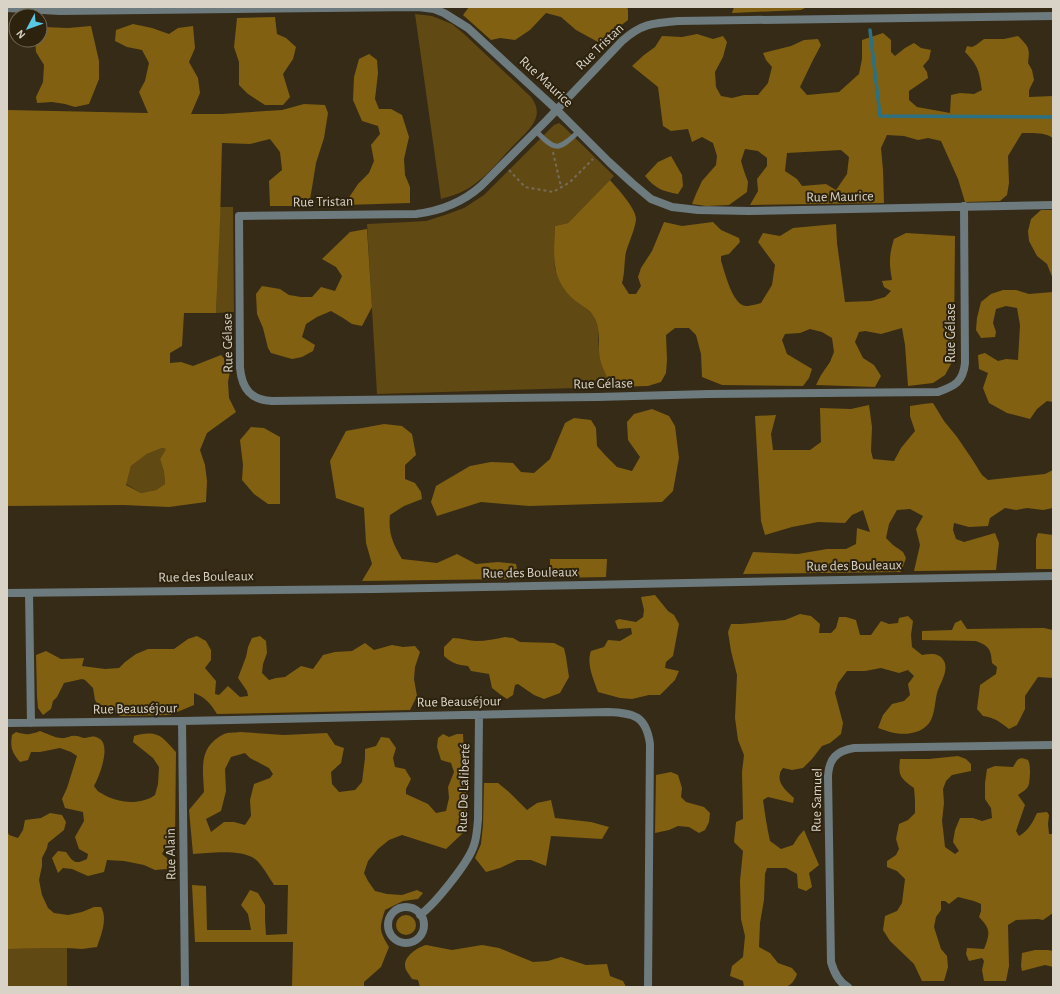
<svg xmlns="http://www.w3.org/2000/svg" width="1060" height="994" font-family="'Alegreya Sans',sans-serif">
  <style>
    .green { fill: #614914 }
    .forest { fill: #816011; fill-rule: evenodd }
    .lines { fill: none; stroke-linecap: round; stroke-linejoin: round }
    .stream { stroke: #2b7183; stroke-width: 3.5 }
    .path { stroke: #766c5c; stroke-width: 2; stroke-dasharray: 3 3; stroke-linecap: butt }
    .lane { stroke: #6d7a7e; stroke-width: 5 }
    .street { stroke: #6d7a7e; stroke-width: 8 }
    .labels { text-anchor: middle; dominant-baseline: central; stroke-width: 4; stroke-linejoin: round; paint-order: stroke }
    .street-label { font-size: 14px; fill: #d9d2c6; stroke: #2c220d }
  </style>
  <rect width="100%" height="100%" fill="#362b17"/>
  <path class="green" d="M415 14 432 16 452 24 463 33 531 97C536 104 539 111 535 120 530 131 519 139 511 148 499 161 487 176 472 186 462 193 451 196 441 199Z
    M559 123 563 126 614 176 568 223 555 226 554 254 555 269 585 307 594 316 599 328 598 339 600 359 611 387 377 394 367 224 408 222 426 221 445 215 464 208 484 195 554 125Z
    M220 207H233L234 312 216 313Z
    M162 448 166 449 160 459 164 472 165 484 156 490 141 493 126 484 131 466 147 454Z
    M67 948V987H7V949Z"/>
  <path class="forest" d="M469 7H627L628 10V20L610 34 598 42 576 30 561 17 546 13 530 30 515 40 500 38 491 40 463 15Z
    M734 7H807L801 10 732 13Z
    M275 17 277 34 286 38 296 47 293 59 283 74 290 97 283 105H265L248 94 239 85V62L234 47 237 18Z
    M133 24 152 28 169 34 178 28 193 26 195 48 189 62 198 78 200 93 191 114H222L282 110 304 104 325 105 328 113 324 138 316 163 309 206H270L269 181 282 170 280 152 270 139 250 144 222 143 220 222 216 313H184L182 346 170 353V363L181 362 193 366 221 355 231 366 228 382 229 398 236 412 207 433 200 450 205 465 207 481 206 502 169 507 123 505 7 506V110L148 113 139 92 145 81 149 63 142 50 127 47 115 41 116 30ZM162 448 166 449 160 459 164 472 165 484 156 490 141 493 126 485 131 466 147 454Z
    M91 26 99 61V79L89 104 75 107 65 104 52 102 37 103 36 97 43 82 44 65 36 52 35 40H40V32L44 27 68 28Z
    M883 33 891 40V52L895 56 905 48 914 43 921 48 931 50 929 59 923 66 927 72 928 78 909 91V100L917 107 950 113 951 95 960 93 974 94 982 90C979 72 979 66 965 52L967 46 972 47 976 45 984 39H1004L1018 36C1029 47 1030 48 1028 63L1032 70 1034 80 1029 90V97L1053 96V138C1044 132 1033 133 1022 133L1008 156 1009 183 1007 195 1000 201 965 202 958 179 941 141 928 138 918 140 904 136 887 135 881 148 883 170 884 203 750 205 758 191 757 179 767 166V158L758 151 745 149 741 161 744 171 748 182 747 192 729 205 706 206 692 204 696 194 702 181 716 165 717 156 713 143 702 137 692 142 688 129 671 131 663 126 658 87 632 66 644 55 655 47 662 36 682 37 697 34 713 39 723 36 727 42 723 57 715 72 716 87 721 96 732 98 744 95H758L768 83 772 67 766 60 763 53 791 46 804 40 818 39 821 45 813 60 800 87 807 95 839 92 859 74 862 59V40ZM841 150 849 157 847 174 836 190 826 184 802 186 797 179 785 171 787 153Z
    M369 54 377 60 378 73 375 99 379 109H391L402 115 409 137 404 159 405 175 410 187V203L344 205 358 184 369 173 374 161 371 145 380 134 378 126 362 121 353 100 354 77 359 59Z
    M671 156 682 175 683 186 678 194C662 191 656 189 645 176L658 162Z
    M610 180C617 188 636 208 636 219 635 230 629 241 626 252 624 261 625 273 622 283L629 294H636L641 286 638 277 641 268 652 251 664 222 682 226 713 222 721 230 739 238 740 242 729 254 721 256V261C725 272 732 305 746 306 750 306 757 304 761 303L772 285 775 265 758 242 763 233 780 236 793 228 836 224 837 243 845 302 871 301 885 297 891 291 884 287 882 281 892 280C889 263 889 255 894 239L906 233 955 236 954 340 952 362 945 375 933 383 908 386 905 345 902 328 881 334 865 331 859 332 855 342 863 358 874 365 881 376 875 387 816 385 821 375 830 362 834 352 832 338 822 332 810 329 800 333 785 334 782 340 787 354 812 369 809 378 803 386 722 385 702 377 701 354 696 335 689 328H675L666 335 667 360 666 373 661 382 648 386 611 387C608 378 602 368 600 359 597 345 602 330 594 317 589 308 578 304 571 297 550 276 554 253 555 226L568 223Z
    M1041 210H1053V279L1047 264 1037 256 1029 241 1028 231 1031 219Z
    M367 229 372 307 362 326 352 324 343 318 331 311 317 317 306 324 302 337 315 345 313 351 302 357 292 359 271 353 268 348 263 328 257 314 256 294 262 286 280 289 289 295 301 297H312L321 287 335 291 342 276 336 267 322 259 350 232Z
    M1003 290H1016L1029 294 1053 292V402L1047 401 1037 409 1030 419 1007 413 989 403 983 388 988 373 979 369 978 355 985 353 998 361 1006 359 1018 360 1020 325 1017 308 1006 306 996 309 993 323 996 332 995 337 981 338 976 330 977 318 981 302 991 294Z
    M933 403 944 421 957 437 972 459 982 475 988 480 1045 474 1053 470V508L1043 510 1027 508 1016 510 1005 508 990 518 988 526 969 527 954 523 953 530 956 539 964 542 995 533 999 543 996 570 914 571 920 545 916 529 923 516 910 509 897 510 889 524 886 538 893 545 903 552 906 558 901 572 743 574 753 552 798 554 827 549H846L856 544 857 528 870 532 863 510 852 515 845 523 818 522 792 527 765 535 761 521 755 416 776 415 771 434 773 450H810L821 442 820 408 851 409 869 405 872 427 871 451 873 459 894 461 901 448 915 431 910 416V406L923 404Z
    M652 409 669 416 675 426 679 458 673 491 662 502 529 506 481 502 437 516 431 502 436 486 470 466 491 462 513 463 521 472 534 473 550 459 565 423 574 418 591 420 596 428 597 446 605 455 617 467 632 471 640 457 628 440 627 422 634 414Z
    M384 424 402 426 412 434 416 455 405 465V479L415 483 421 492 422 499 404 506 390 515C388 533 393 544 402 559L437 563 457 554 476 564 498 562 516 564 519 579 362 581 372 564 366 543 364 508 336 498 330 461 346 431Z
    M251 427 264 428 280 437V504H268L254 494 242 480 243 465 240 440Z
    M1038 533 1053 535V569H1036V539Z
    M550 559H607L606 577 550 578Z
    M655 595 668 611 674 615 679 624 673 656 666 662 665 668 679 671 675 680 660 695H649L632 699 620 698 598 692C594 680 586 664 591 651L604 647 608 640 620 641 632 634 631 628 618 629 615 621 619 619 636 622 643 617 644 610 641 597Z
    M800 614 811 616 820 624 819 633H831L836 628 839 617H846L856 620 860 635H871L881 621 889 624 898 623 899 618 908 616 913 621 911 635 912 647 922 655C930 654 939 652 944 661 949 671 940 683 937 693 935 701 935 712 931 720 924 734 904 736 890 732 886 731 882 729 878 728L883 715 892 704 904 701 910 695 908 684 914 676 908 670 899 673 881 668 865 671H847L838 683 835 693 843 723 841 734 830 743 822 746 812 759 803 768 792 770 783 768C782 770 780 771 780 774 777 784 788 792 794 798L793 803 768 797 763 800C765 814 767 828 770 841L781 849 793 845 798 837 804 830 819 865 809 873 812 887 806 891 798 888 797 874 786 868H767L765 874 764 900 760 923 759 947 770 953 778 963 792 968 797 974C792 988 785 988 772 986L771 987H744L743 981 730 976 732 966 743 957 745 936 741 919 740 881 743 851 734 842 736 822 743 819 742 772 744 755 738 740 735 718 737 675 731 651 728 632 731 624H741L785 620Z
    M961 620 967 629 1044 628 1053 630V678L1038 677 1025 696V709L1017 725 1009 729C999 721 995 718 983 716L977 709 980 685 996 674 997 667 992 663C991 649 989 646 976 641L922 640V631L952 630 955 623Z
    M197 636 206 641 211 650V660L205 668 216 681 215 694 219 695 228 686 240 697 248 696 247 691 238 678 246 657 248 647 252 638 260 636 266 641 267 653 263 664 262 673 269 680 276 678 285 677 301 666 313 669 323 655 335 652 352 651 365 643 374 650 392 645 403 647 415 646 420 652 415 667 414 679 417 696 410 710 217 714C211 704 205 697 194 693V705L170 715 120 716 116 713 105 710 99 706 95 700 93 688 85 680 82 679 64 683 57 697 53 701 51 709 43 715 38 708 37 696 36 655 46 651 61 659 84 658 82 666 105 669 119 668 125 662 136 654 148 649H174L188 639Z
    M505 637 513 638 520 642 554 643 564 648 566 657 569 677 560 693 544 699 534 695 518 684 515 685 513 695 507 699 501 695 492 688 489 674 471 671 468 666C457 665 452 663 444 656V647L453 638C461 638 470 641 476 641 486 641 496 639 505 637Z
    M40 731C46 733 55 738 61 738 66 739 71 735 76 736 79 736 82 738 85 738 91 737 93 735 100 739 111 747 99 777 94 786 96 789 98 792 101 793 116 803 140 806 155 795L158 784 159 767 153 758 133 742 134 736C141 734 150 732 157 735 164 737 171 747 176 752L175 840 165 848 162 854 170 861 167 869 155 870 144 865 124 861 107 860 104 872 88 876 72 869 63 868 58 873 52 858 58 851 66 852C73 862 75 865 87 859L88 854 79 849 75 837 84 821 83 812 65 808 62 799 67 788 77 756 71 752 60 748 40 752H31L28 760 20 762C12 752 10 748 12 735L16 732C26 735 30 735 40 731Z
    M240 732 284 735 327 733 335 745 344 748 341 763 331 772 332 784 339 792 355 790 362 782 365 758V749L376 746 381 737 389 738 396 748 393 758 395 767 405 769 411 779 406 789V794L428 804 436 813 446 811 449 798 448 787 454 772 451 763 441 760 437 747 438 738 443 734 449 737 457 734H463L467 809 464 832 446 849 402 835 389 840 378 849 368 861 364 873 368 881 375 891 387 894 402 895 417 890 423 893 418 899 403 901 385 910C379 929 379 930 389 947L381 967 364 982V987H292L293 942H195L192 885 206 886 207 930H251L248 914 241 905 250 890 258 893 265 905V919L266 935 287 934 288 885H274C270 879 261 863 255 859 241 849 210 853 193 854L189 810 204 792C203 768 198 747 224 734 228 732 235 733 240 732ZM245 753 250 758 269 768 273 774 270 778 254 784 250 800 251 816 245 825 234 822H224L211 832 206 819 221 811 226 791 225 769 231 757Z
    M958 756 966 759 971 764V771L952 775 946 781 943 789 944 803 942 821 943 829 945 847 955 854 959 851 953 842 955 830 960 818H973L982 821 992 818 991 808 985 799V783L987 769 995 766 1013 767C1018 759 1018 756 1028 760 1030 764 1030 768 1030 773 1029 787 1030 787 1018 795L1025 805 1016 831 1019 836C1028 831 1033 822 1037 813L1047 812 1049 815 1048 824 1049 834H1053V913L1043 920 1038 919 1016 920 1008 925 1009 966 1006 981H984L982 970 984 961 982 958 969 961 966 954 967 948 984 949C990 934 991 929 979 917L981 911V904L974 901 958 897 949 904 945 901H941V910L936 917 934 927 941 949 947 956 948 967 944 981H922L914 964 890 941 883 930 885 916 897 911 902 903 905 879 897 871 887 867V861L896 855 899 849 896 839 899 824 908 820 915 813V800L914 788C900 778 898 776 900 759H929Z
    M671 772 678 775 682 788 681 797 686 802 704 807 710 813 709 822 705 830 699 833 689 827 678 826 669 830 655 833 656 775Z
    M484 783H498L509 792 527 810 537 803 551 800 555 818 591 822 609 827 602 839 551 836 546 866 531 860H517L500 868 486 872 475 858 481 844 483 825Z
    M50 813 62 815 66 822 64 830 48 843 47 848 42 858V866L39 880 42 895 48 908 54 913 68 915 82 912 94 907H101C108 919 101 935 97 947L82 949 67 948 7 949V830L9 835 18 838 23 830 25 820 41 818Z
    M396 925a10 10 0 1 1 20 0a10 10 0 1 1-20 0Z
    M426 945 452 950 482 945 499 948 533 962 548 961 561 957 586 965 607 964 610 976 623 981 626 987H420L418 980 412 979C410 976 408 973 406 970 401 958 416 948 426 945Z
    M1035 950H1048L1053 951V967L1045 965 1022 971 1021 966 1022 953Z"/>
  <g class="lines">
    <path class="stream" d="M870 30 880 116 1053 117"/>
    <path class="path" d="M553 152 561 187
      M509 170 525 187 553 192 570 182 593 159"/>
    <path class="lane" d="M536 131C555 151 558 151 578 132"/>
    <path class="street" d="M7 8 60 11 418 7 434 9 444 13 468 28 557 110 609 162 632 183 651 199 672 207 698 210 749 211 1053 205
      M964 206 965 363C963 382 955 386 938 392L709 394 597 397 272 401C251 400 242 389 240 368L239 216 416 214C440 211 463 202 481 186L546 121 622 41C641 24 652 23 678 21L1053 16
      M7 593 375 589 1053 576
      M29 593 31 723
      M182 721 185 987
      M7 723 182 721 608 712C633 713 646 715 650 744L648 987
      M388 925a18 18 0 1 1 36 0a18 18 0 1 1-36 0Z
      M420 915C435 904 469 862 474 845 477 837 477 828 478 820L479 715
      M848 987C838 982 834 972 831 962L828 776C829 758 837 751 854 748L1053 745"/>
  </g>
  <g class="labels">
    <g class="street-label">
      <text transform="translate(600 47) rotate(-44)">Rue Tristan</text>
      <text transform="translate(546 82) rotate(43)">Rue Maurice</text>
      <text transform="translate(840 197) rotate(-1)">Rue Maurice</text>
      <text transform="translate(323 202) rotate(-1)">Rue Tristan</text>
      <text transform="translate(951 333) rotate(-90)">Rue Gélase</text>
      <text transform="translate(228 343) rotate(-91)">Rue Gélase</text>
      <text transform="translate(603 384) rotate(-1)">Rue Gélase</text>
      <text transform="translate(854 566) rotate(-1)">Rue des Bouleaux</text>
      <text transform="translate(530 573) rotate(-1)">Rue des Bouleaux</text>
      <text transform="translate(206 577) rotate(-1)">Rue des Bouleaux</text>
      <text transform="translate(459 702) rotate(-1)">Rue Beauséjour</text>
      <text transform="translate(135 709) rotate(-1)">Rue Beauséjour</text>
      <text transform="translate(464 788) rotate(-88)">Rue De Laliberté</text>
      <text transform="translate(817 800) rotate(-89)">Rue Samuel</text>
      <text transform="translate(171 854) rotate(-91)">Rue Alain</text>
    </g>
  </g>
  <rect width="1060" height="994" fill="none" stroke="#d9d2c6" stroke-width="16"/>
  <g transform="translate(28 28) rotate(229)"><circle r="19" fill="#2c220d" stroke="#716857"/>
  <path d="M0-3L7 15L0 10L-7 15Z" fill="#59c8e5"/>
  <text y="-6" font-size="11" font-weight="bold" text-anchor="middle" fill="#d9d2c6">N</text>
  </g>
</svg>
